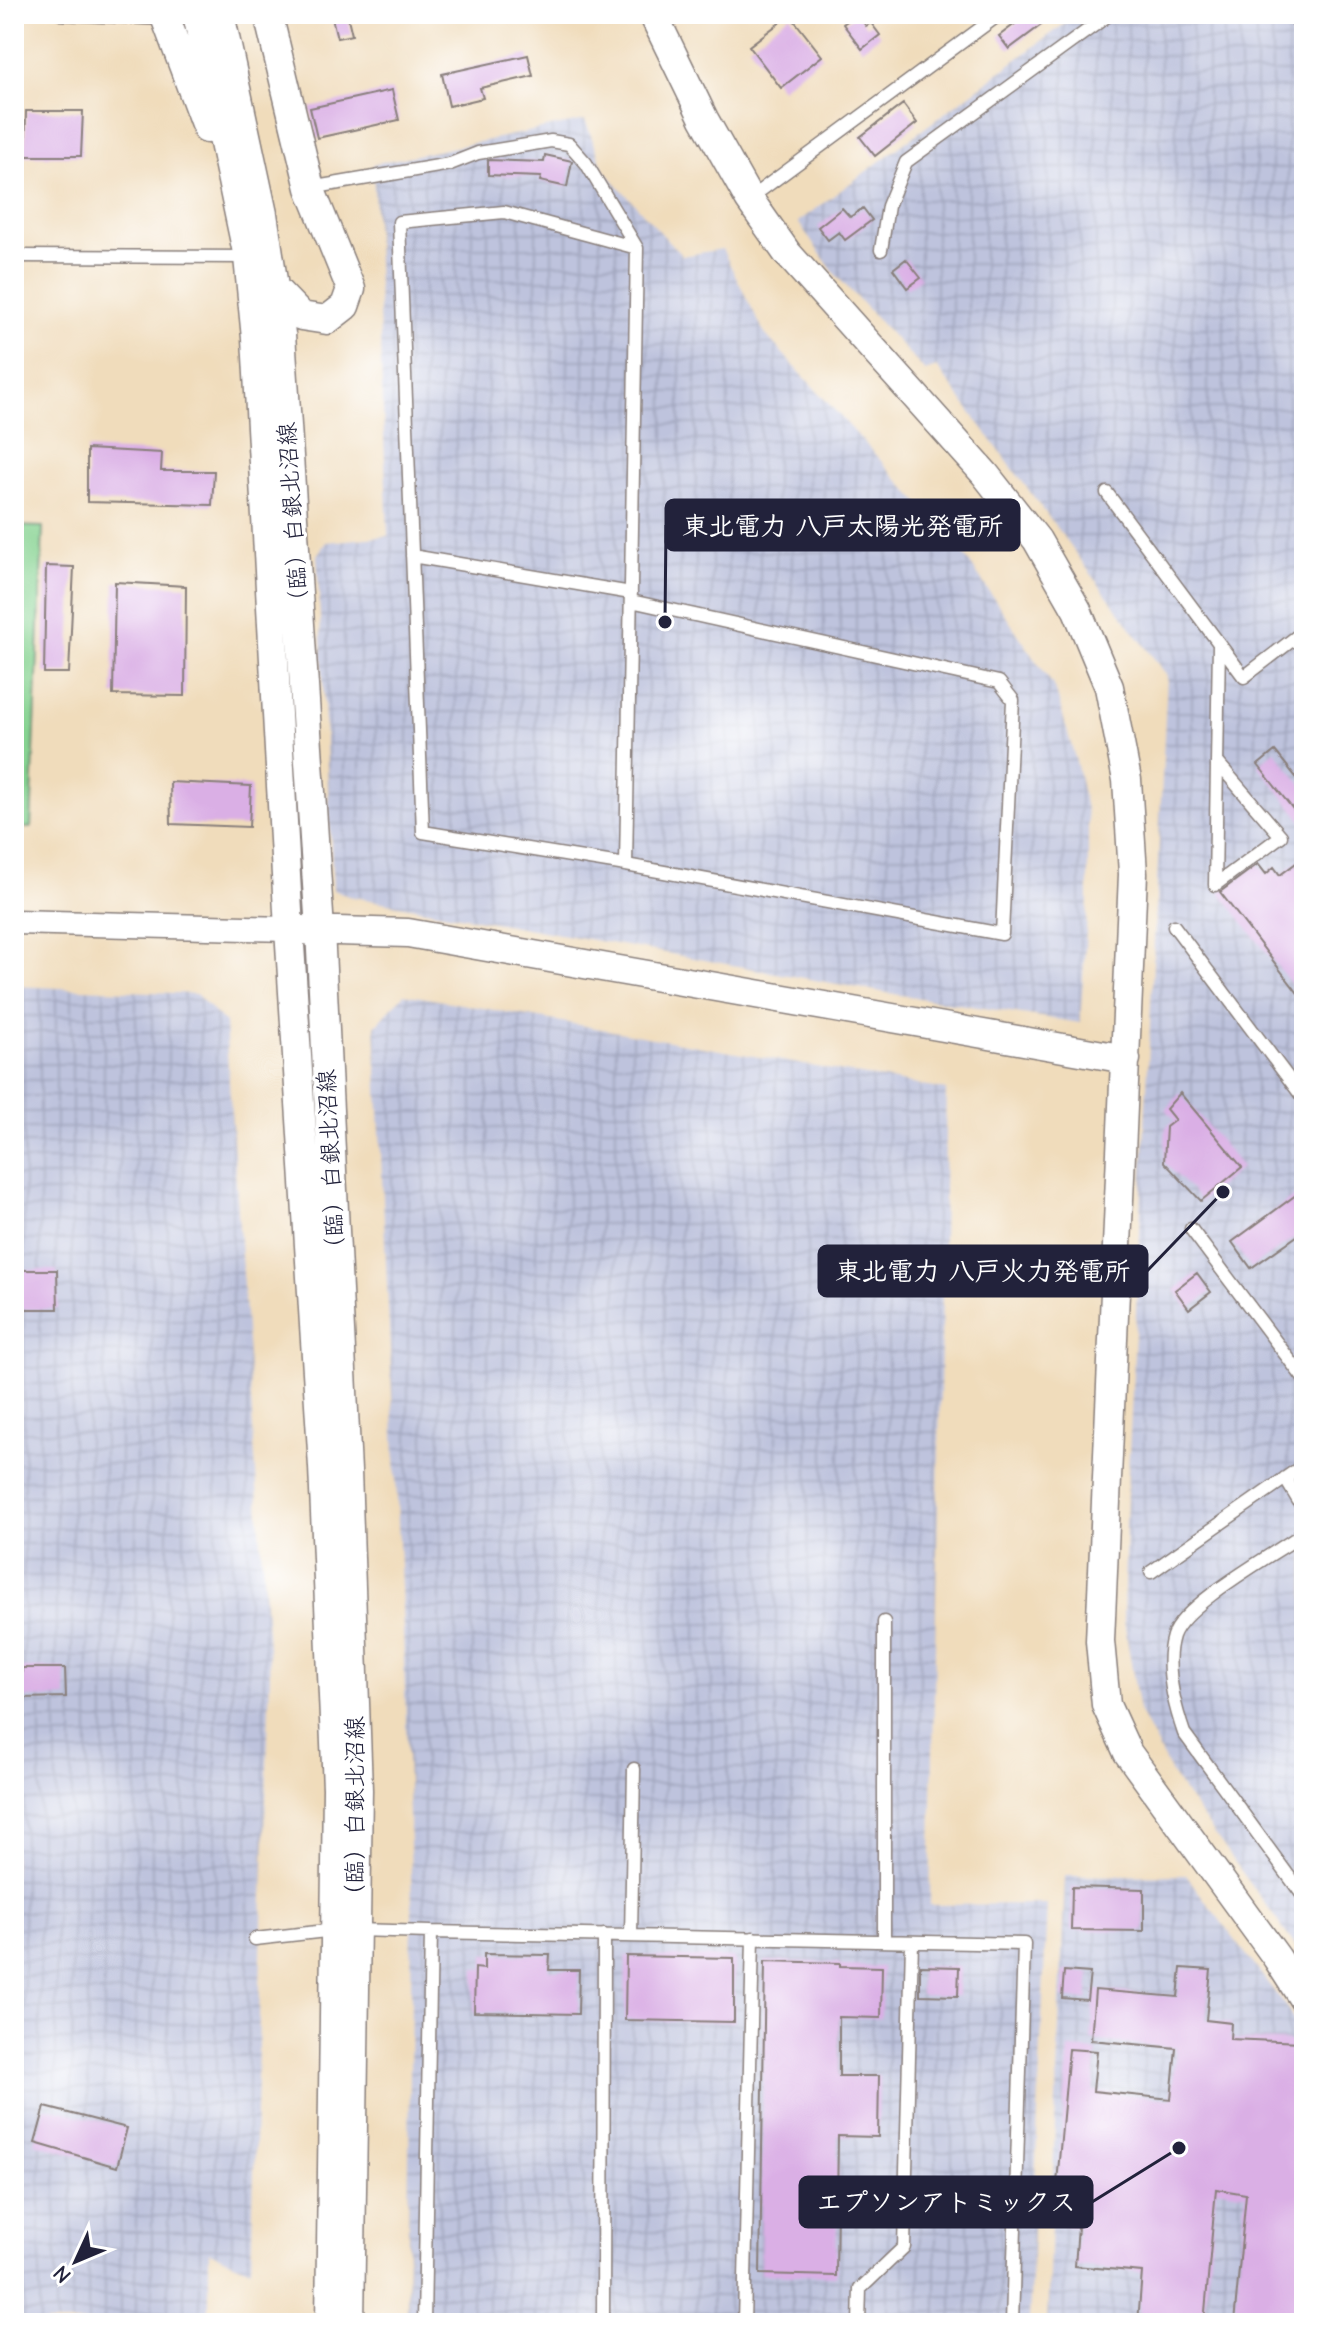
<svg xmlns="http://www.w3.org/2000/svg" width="1318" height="2337" font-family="'Comic Neue','Klee One',sans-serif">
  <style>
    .industrial { fill: url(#industrial-grid) }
    .green { fill: #86d391; stroke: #547a66; stroke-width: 2 }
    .building { fill: #daafe5 }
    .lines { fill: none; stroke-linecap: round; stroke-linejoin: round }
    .service-casing { stroke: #897f7b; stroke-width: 15 }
    .minor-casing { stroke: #897f7b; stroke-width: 27 }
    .tertiary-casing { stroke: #897f7b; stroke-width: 31 }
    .service { stroke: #fff; stroke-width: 12 }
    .minor { stroke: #fff; stroke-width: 24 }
    .tertiary { stroke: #fff; stroke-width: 28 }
    .labels { text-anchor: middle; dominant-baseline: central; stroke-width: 6; stroke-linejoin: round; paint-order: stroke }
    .street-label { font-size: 24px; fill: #22223b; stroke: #fff }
    .leader { fill: none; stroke: #22223b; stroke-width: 3 }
    .callout-dot { fill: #22223b; stroke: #fff; stroke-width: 3 }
    .callout { fill: #22223b; stroke: #22223b; stroke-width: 3 }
    .callout-label { font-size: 26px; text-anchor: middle; font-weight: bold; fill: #fff }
  </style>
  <defs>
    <pattern id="industrial-grid" width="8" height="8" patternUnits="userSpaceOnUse" patternTransform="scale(2)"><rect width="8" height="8" fill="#bec3dd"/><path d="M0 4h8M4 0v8" fill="none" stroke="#a3a7bf"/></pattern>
  </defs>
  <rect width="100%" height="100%" fill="#fff"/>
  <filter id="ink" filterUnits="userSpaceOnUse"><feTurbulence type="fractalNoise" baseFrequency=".0125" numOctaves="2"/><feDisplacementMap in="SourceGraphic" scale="16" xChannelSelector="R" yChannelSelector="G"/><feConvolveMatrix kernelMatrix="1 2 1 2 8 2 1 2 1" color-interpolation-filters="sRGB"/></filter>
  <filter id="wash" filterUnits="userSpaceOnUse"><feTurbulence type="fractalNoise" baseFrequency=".006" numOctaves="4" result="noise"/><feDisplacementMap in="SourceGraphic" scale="32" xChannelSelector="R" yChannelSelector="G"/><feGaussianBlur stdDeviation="1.8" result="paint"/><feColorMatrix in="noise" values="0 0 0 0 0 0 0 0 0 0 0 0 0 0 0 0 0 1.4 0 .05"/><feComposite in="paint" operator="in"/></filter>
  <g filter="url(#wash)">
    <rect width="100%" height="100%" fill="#f0dcbb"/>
    <path class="industrial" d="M1078 14H1304V1958L1172 1775 1139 1711 1123 1615 1127 1495 1167 676 937 367 925 371 834 273 798 222Z
      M585 120 604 170 682 256 722 249 765 334 956 543 1055 688 1077 765 1088 819V901L1080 1023 887 993 348 896 333 890 317 555 326 542 388 536 373 164Z
      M14 986 196 994 225 1023 270 1675 251 2269 209 2252V2323H14Z
      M404 994 946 1090 930 1905 1047 1904 1029 2323H407L412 1907 403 1630 375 1026Z
      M1186 1875 1289 2011 1304 2040V2323H1047L1065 1876Z"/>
    <path class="green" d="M14 526 43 527 31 828 14 827Z"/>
    <g id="blocks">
      <path class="building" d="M331 14H347L352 35 337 38Z
        M857 14 866 26 871 23 880 35 862 49 843 24Z
        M1028 14H1056L1009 49 999 36Z
        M790 15 822 56 781 88 749 46Z
        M528 55 533 76 480 88 483 98 449 106 442 74Z
        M392 90 399 120 317 138 310 108Z
        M903 104 917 123 875 156 860 137Z
        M26 111H83L81 156H25Z
        M545 155 572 161 567 187 540 181 541 177 488 175V160L544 162Z
        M842 208 850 217 863 208 872 220 845 240 839 232 828 240 818 227Z
        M906 259 921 278 907 288 893 269Z
        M87 449 162 453 161 471H214L212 505 87 502Z
        M46 566 74 567 69 673H44Z
        M115 582 186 586 185 696 113 695Z
        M1275 751 1304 787V823L1258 765Z
        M170 782 251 786 249 827 171 824Z
        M1304 857V1001L1220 892 1258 864 1266 874 1274 867 1280 875Z
        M1180 1093 1242 1167 1201 1201 1164 1162 1166 1127 1175 1120 1166 1109Z
        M1304 1189V1231L1251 1268 1232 1242Z
        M17 1270H57L58 1309H17Z
        M1197 1273 1211 1292 1189 1309 1175 1290Z
        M22 1668H65L66 1697 22 1698Z
        M1072 1887 1144 1889V1931L1071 1930Z
        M484 1954 550 1955 549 1970H579L578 2014 474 2012 475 1968 484 1969Z
        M626 1956 734 1958V2022L625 2020Z
        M765 1961 840 1963V1966L882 1967 881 2018 839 2017V2076H879L878 2137 838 2136 836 2276 760 2274Z
        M920 1966 959 1967 958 1996 920 1995Z
        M1181 1968 1211 1970 1206 2020 1231 2023 1230 2039 1301 2042 1304 2058V2323H1234L1246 2194 1216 2189 1204 2323H1138L1142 2272 1075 2266 1078 2227 1064 2226 1068 2184 1057 2183 1069 2049 1097 2051 1093 2091 1171 2099 1176 2048 1091 2040 1095 1990 1178 1997Z
        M1064 1971 1090 1973 1087 2000 1062 1998Z
        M45 2107 127 2128 117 2167 35 2143Z"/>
    </g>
  </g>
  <g filter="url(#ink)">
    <use href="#blocks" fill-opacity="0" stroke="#897f7b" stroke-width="2"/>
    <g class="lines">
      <defs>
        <path id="service" d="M61 14 165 19
          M1292 14 1304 31
          M310 188 450 164 478 153 551 141 569 144 586 163 637 248 626 865 1002 934 1013 700 999 682 631 601
          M749 199 1000 14
          M881 250 888 206 906 162 1110 14
          M14 256 248 257
          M1107 493 1244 677 1304 631
          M412 556 631 593
          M1217 762 1281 836 1215 885 1219 644
          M626 865 423 832 399 222 504 212 637 248
          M1174 926 1304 1099
          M1191 1229 1304 1379
          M1285 1478 1304 1510
          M1304 1527 1298 1537C1269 1557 1183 1605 1173 1636 1164 1665 1174 1704 1184 1733L1304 1897
          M1151 1572 1304 1465
          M884 1622V1941
          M354 1930 431 1932
          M631 1936 634 1769
          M255 1939 335 1930
          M424 2323 431 1932 1024 1944 1012 2323
          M603 2323 604 1935
          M744 2323 753 1938
          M859 2323 860 2289 904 2247 912 1942"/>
        <path id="minor" d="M14 922 289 929"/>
        <path id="tertiary" d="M164 14 207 129
          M197 14 248 257 256 338 289 929 323 1467 337 1788 330 2323
          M220 14 263 214 281 334 320 930 347 1471 358 1790 350 2323
          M268 14 310 188 351 289 345 306 327 320 301 316 272 286
          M653 14 704 119 749 199 787 253 985 474 1037 540 1077 610 1109 687 1127 780 1133 874 1100 1641 1106 1705 1128 1753 1277 1958 1304 2000
          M302 930 408 933 1126 1059"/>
      </defs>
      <use href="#service" class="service-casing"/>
      <use href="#minor" class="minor-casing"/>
      <use href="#tertiary" class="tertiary-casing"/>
      <use href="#service" class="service"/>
      <use href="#minor" class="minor"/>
      <use href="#tertiary" class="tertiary"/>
    </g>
  </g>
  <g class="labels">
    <g class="street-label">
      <text transform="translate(293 518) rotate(-94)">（臨）白銀北沼線</text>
      <text transform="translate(331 1165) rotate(-93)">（臨）白銀北沼線</text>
      <text transform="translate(355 1812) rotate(-90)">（臨）白銀北沼線</text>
    </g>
  </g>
  <path class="leader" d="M665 622L666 525M1223 1192L1147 1271M1179 2148L1092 2202"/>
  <g class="callout-dot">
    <circle cx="665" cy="622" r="8"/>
    <circle cx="1223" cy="1192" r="8"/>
    <circle cx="1179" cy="2148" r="8"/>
  </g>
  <g class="callout">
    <rect x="666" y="500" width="353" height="50" rx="8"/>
    <rect x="819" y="1246" width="328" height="50" rx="8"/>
    <rect x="800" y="2177" width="292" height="50" rx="8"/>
  </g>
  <g class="callout-label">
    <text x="843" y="535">東北電力 八戸太陽光発電所</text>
    <text x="983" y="1280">東北電力 八戸火力発電所</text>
    <text x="946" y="2211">エプソンアトミックス</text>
  </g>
  <rect width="1318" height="2337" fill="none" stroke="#fff" stroke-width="48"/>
  <g transform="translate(76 2261) rotate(226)" stroke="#ffffff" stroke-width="6" paint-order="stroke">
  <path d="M0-6L14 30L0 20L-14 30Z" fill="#22223b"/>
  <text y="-12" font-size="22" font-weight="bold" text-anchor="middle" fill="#22223b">N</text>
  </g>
</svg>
